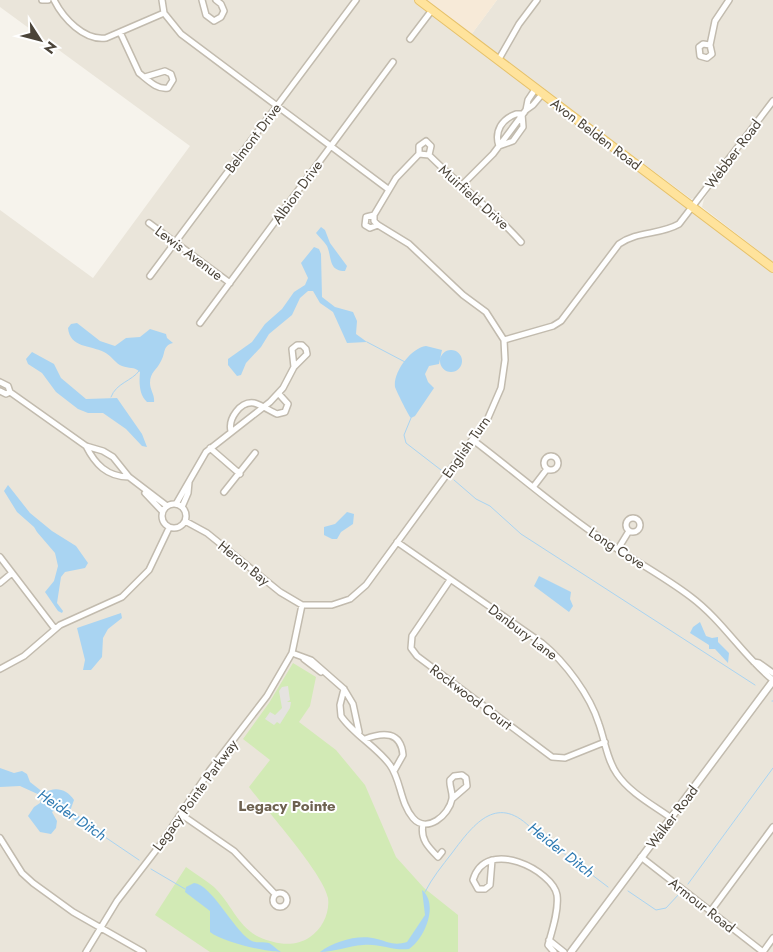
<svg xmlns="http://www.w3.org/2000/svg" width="773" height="952" font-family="Jost,sans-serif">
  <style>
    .residential { fill: #eae5da }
    .commercial { fill: #f7ead8 }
    .green { fill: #d2eab5 }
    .parking { fill: #e5e3e0 }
    .water { fill: #a9d4f2 }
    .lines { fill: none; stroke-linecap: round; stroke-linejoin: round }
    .stream { stroke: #a9d4f2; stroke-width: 1 }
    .minor-casing { stroke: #c2bbae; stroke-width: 8 }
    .tertiary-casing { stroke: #c2bbae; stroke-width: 9 }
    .primary-casing { stroke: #e6c16a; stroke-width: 10 }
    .minor { stroke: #fff; stroke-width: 5 }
    .tertiary { stroke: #fff; stroke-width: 6 }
    .primary { stroke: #ffe39c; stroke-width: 8 }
    .labels { text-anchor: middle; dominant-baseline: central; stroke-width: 4; stroke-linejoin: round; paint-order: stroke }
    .street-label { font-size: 14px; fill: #4b4439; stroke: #fff }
    .neighbourhood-label { font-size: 15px; font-weight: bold; fill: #6e6250; stroke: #fff }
    .water-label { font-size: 15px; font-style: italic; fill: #2e7ab2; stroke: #fff }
  </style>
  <rect width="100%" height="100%" fill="#f6f3ec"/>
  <path class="residential" d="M0 0H414L773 271V681L571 952H0V210L93 278 190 146 0 7Z
    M497 0H773V97L717 173 697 197 691 199 471 35Z
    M773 105V262L702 207 704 199 720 175Z
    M773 687V952H576Z"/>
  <path class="commercial" d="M425 0H497L471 35Z"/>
  <path class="green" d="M293 663 316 677 310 706 299 722 336 750 365 785 396 857 424 888 458 915V952H210L155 915 186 867C195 874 206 880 214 887 231 903 238 927 259 937 275 944 294 948 310 937 322 929 330 913 328 898 324 874 266 810 249 787L270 760 243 739 269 703Z"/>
  <path class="parking" d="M288 686 290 700 287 702H291L290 708 280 724 277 722 274 725 265 719 270 712 275 715 282 708 279 691 282 687Z"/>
  <path class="water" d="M321 227 325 230 330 243 347 266 345 271C328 271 332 257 327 246 324 241 319 237 316 233Z
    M314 247 319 249 321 254 322 297 335 307 353 312 357 321 356 334 367 342 347 343 333 312 320 303 313 291H308L300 298 292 315 269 334 261 347 246 363 241 375 237 376 228 365V359L252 342 265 324 282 309 294 292 305 285 308 278 301 263Z
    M77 323 100 341 115 346 126 338 140 337 150 329 166 334 167 338 173 343C162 346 166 353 161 361 157 370 150 372 150 383 150 390 155 395 154 402H147C139 395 139 382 140 372 134 366 129 369 122 366 116 364 111 355 104 352 90 345 70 348 68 328L71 324Z
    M426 346 442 350 439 364 429 366 425 374 428 382 434 388 415 416 411 418C408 415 396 390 395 387 393 372 411 348 426 346Z
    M440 361a11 11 0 1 1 22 0a11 11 0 1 1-22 0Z
    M32 352 54 364 61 378 86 399 117 398 142 434 147 447 142 446 126 429 103 413H88L78 409 56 392 42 373 28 364 26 359Z
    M8 485 30 513 52 531 76 546 88 563 85 568 65 572 61 577 57 603 63 611 62 613 58 611 45 592 54 581 58 566 55 553 37 532 34 527 17 512 4 491Z
    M347 512 354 514 353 524 341 532 337 539H332L324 535V527L335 524Z
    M539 576 571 592 570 599 573 606 569 612 534 586Z
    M121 613 122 618 108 629 103 638 102 657 91 670H83L85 660 77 628Z
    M700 622 706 636 712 638 718 637V642L729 653 728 663 715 649H709V645L690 633 693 627Z
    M0 768 14 773 22 771 27 774 30 782 44 793C55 786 67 789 74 800L70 811 105 832 101 838 81 826 68 814H65L56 809 52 812 57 821 56 828 51 834 40 832 28 816 34 807 40 803 42 796 20 786 0 787Z
    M194 883C212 885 233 929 250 940 256 944 262 941 269 943 273 945 277 950 281 952 265 952 223 942 210 932V911L185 892 186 887Z
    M422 890C439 904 425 938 409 949 393 951 379 943 363 945 348 946 334 952 320 952 335 941 359 934 377 939 389 942 394 946 407 942L425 915Z"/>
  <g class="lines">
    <path class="stream" d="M367 342 405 362
      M111 397C116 383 132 381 139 371
      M411 418 404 435 406 443 441 470
      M454 480 476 499 490 506 521 534 755 685
      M772 701H773
      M102 835 139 860
      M151 869 185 889
      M688 884 773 768
      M628 891 656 910 666 908 680 893
      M425 892C432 878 442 866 452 853 475 822 498 793 533 830L608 887"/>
    <defs>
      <path id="minor" d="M42 0H48
        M54 0C63 18 84 41 106 38L164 13
        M162 0 164 13 181 34 388 189
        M202 0 206 15 214 21 221 17 224 11 221 4 216 0
        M120 32 139 73C148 80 157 90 168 88L173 80 171 74 165 71 145 77
        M410 39 432 10
        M710 45 703 44 699 47 700 56 707 58 712 54 710 45 715 21 729 0
        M499 59 519 24 537 0
        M526 110 528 100 536 88
        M516 114H522L523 127 513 141 499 146C494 131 502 119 516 114Z
        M419 154V146L426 141 431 146 429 155
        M461 186 493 154 526 110 533 105 543 93
        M374 215 366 217 365 225 370 228 378 225
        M149 223 230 283
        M150 276 356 0
        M200 323 393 62
        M504 340 553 326 561 321 619 244C637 231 660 235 679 224L773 101
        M0 382 8 386 10 392 86 446 103 451 113 457 129 477 167 506
        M0 391 6 394 10 392
        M231 431C228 419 240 401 254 403 262 405 270 411 277 414L285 412 288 404 279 394
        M473 440C514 471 554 506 596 535 627 557 661 574 691 597 723 621 743 656 773 680
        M86 446C95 464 107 477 129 477
        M210 448 240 474
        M544 463a7 7 0 1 1 14 0a7 7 0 1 1-14 0Z
        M534 486 547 469
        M224 492 255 453
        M145 493 162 511
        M162 516a12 12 0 1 1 24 0a12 12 0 1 1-24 0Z
        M176 504 206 452 270 402 283 388 294 367 307 354 306 349 302 345H297L292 349 294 367
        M182 507 188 493 189 482
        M626 525a7 7 0 1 1 14 0a7 7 0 1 1-14 0Z
        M185 521 207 533 280 592 302 605H332L350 599 366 585 488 418 501 388 505 360 504 340 486 312 463 295 409 244 378 225 374 221V215L396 178 419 154 429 155C459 185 493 210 521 242
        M397 542 542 643C565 662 590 695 599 724 605 741 607 760 617 774 630 793 653 805 671 818
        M618 549 629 531
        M0 557 55 629
        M450 580 412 636 411 648 417 656 552 757 565 758 605 742
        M0 583 12 573
        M292 653 311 660 344 689 353 704 359 732
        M304 659 321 672
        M754 662 759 663 773 673
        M0 669 24 656 60 625 122 597 149 570 169 528
        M344 689 340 705 341 716C353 734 377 747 390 765 401 780 400 803 413 818 427 834 449 815 452 799 453 792 449 786 450 780L454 776 462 775 466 778 467 786 452 799
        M365 739C383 732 401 731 403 755L394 771
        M182 815 234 851 275 894
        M423 824C420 839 428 847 438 857L442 852
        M0 838 22 873 33 883 73 912 143 952
        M641 857 763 952
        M492 860 490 885 485 889H478L473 880C486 836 553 871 557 895 559 910 552 931 548 945L554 952
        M273 900a7 7 0 1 1 14 0a7 7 0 1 1-14 0Z
        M710 912 773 827
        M549 940 564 952
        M86 952 117 901 160 845 210 770 267 696 292 653 302 605
        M763 952 773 938"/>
      <path id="tertiary" d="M571 952 773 681"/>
      <path id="primary" d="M419 0 773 268"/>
    </defs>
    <use href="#minor" class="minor-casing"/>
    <use href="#tertiary" class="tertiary-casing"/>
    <use href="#primary" class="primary-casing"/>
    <use href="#minor" class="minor"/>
    <use href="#tertiary" class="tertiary"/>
    <use href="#primary" class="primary"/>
  </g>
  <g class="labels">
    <g class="street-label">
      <text transform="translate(596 134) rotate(37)">Avon Belden Road</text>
      <text transform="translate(253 138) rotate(-53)">Belmont Drive</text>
      <text transform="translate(733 154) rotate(-53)">Webber Road</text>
      <text transform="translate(297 192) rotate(-54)">Albion Drive</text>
      <text transform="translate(474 197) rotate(42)">Muirfield Drive</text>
      <text transform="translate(189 253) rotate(37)">Lewis Avenue</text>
      <text transform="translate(466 447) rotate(-55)">English Turn</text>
      <text transform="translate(617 548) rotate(33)">Long Cove</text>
      <text transform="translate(244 563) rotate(39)">Heron Bay</text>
      <text transform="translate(523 632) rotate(37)">Danbury Lane</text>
      <text transform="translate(471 697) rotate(37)">Rockwood Court</text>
      <text transform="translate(195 795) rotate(-54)">Legacy Pointe Parkway</text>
      <text transform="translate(672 817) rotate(-53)">Walker Road</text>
      <text transform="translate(702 905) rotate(38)">Armour Road</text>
    </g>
    <g class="neighbourhood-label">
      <text x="287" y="806">Legacy Pointe</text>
    </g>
    <g class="water-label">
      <text transform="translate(72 815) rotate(34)">Heider Ditch</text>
      <text transform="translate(561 850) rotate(38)">Heider Ditch</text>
    </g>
  </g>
  <g transform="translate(40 40) rotate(126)" stroke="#ffffff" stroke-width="4" paint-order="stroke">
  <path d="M0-4L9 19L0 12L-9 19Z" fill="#4b4439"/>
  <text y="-8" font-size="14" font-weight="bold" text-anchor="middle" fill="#4b4439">N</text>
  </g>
</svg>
